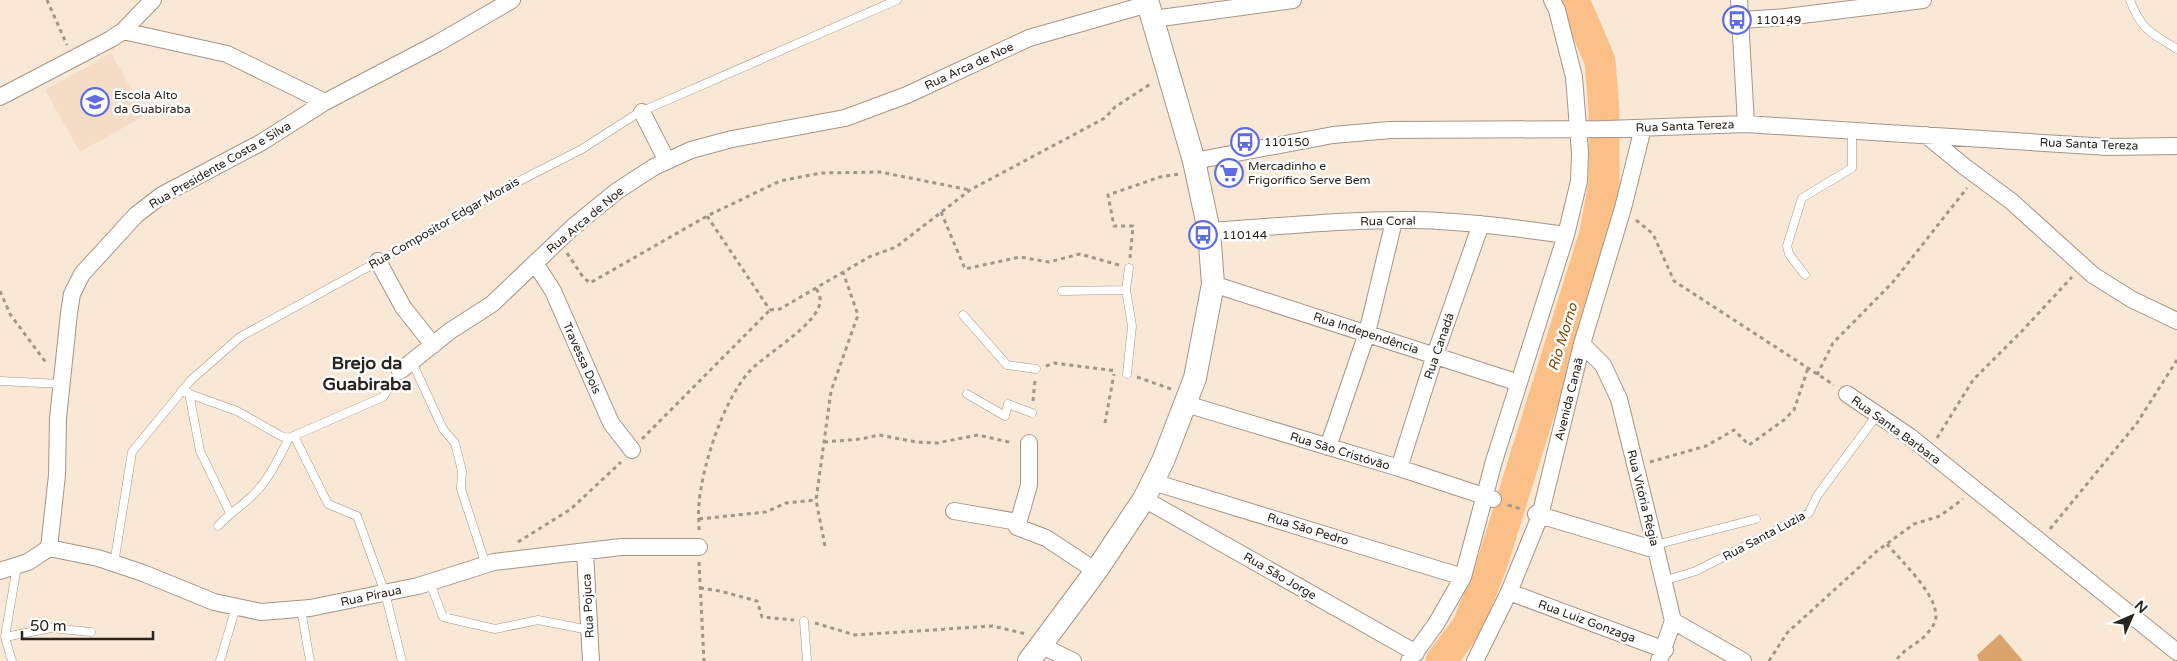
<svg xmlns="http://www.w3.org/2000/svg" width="2177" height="661" font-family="'Varela Round',sans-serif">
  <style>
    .built { fill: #f4dcc6 }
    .forest { fill: #dca46d }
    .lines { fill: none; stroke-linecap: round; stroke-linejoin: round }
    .river { stroke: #fac088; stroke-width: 31 }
    .service-casing { stroke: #a69586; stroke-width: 9 }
    .minor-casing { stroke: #a69586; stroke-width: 18 }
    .secondary-casing { stroke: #a69586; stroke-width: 24 }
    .path { stroke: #a29589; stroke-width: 3; stroke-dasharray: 4 4; stroke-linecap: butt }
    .service { stroke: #fff; stroke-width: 8 }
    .minor { stroke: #fff; stroke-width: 16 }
    .secondary { stroke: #fff; stroke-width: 22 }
    .labels { text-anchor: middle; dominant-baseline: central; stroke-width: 5; stroke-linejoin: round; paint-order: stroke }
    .poi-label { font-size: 12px; fill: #29231d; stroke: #fff; text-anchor: start }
    .street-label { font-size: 12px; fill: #29231d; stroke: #fff }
    .water-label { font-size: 14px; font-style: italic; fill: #7c4800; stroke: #fff }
    .district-label { font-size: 18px; font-weight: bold; fill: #29231d; stroke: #fff }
  </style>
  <rect width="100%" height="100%" fill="#fae8d7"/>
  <path class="built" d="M111 53 146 115 80 152 45 90Z"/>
  <path class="forest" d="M2000 634 2023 661H1979L1977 655Z"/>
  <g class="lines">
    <path class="river" d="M1441 661 1468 625 1493 561 1595 233 1604 183V110L1600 61 1574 0"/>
    <defs>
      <path id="service" d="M2130 0C2142 31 2150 32 2177 49
        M1805 275 1789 254 1787 246 1802 198 1852 168V130
        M1126 290 1129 268
        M1062 291 1126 290 1132 326 1127 374
        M963 315 1007 365 1036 369
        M412 362 443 429 455 443 462 471 461 489 485 562
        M0 381 62 384
        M181 391 237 411 281 436 289 438 383 397 400 371
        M189 393 200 451 230 513
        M967 394 1005 416 1008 404 1032 413
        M294 436 328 504 357 516 385 593 402 661
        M218 526C229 513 242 506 253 495 269 480 279 457 289 438
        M1655 545 1756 519
        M114 564 132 452 191 380 240 337 399 250 494 194 582 149 638 113 897 0
        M1663 581 1696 571 1809 513 1817 496 1877 415
        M430 583 443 617 495 629 538 620 589 630
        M301 609 310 661
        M804 621 807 661
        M5 637 51 628 91 632
        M12 661 5 637 17 566
        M220 661 236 607"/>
      <path id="minor" d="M1739 0 1746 124
        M1153 19 1293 0
        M1741 20 1786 17 1923 0
        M123 31 227 54 325 102
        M0 97 111 39 123 31 153 0
        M642 112 667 161
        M1926 135 1965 167 2011 201 2093 275 2131 299 2177 321
        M1194 161 1333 135 1390 130 1607 129 1746 124 2108 147 2177 146
        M1209 231C1277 227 1346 219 1414 220 1465 221 1516 228 1566 235
        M378 261 403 307 433 345
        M535 263 553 291 611 423 632 450
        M1213 284 1519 383
        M1582 344 1603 365 1619 399 1655 545 1673 621 1659 661
        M400 371 450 331 492 304 574 226 617 191 654 167 691 150 732 139 845 118 907 95 1029 38 1148 4
        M1847 394 1909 436 2177 652
        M1186 404 1399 468 1493 499
        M1029 443V485L1017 527 1046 538 1096 571
        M1328 447 1367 333 1394 221
        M1399 468 1435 355 1481 224
        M1153 482 1463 577
        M1144 499 1416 653
        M954 511 1018 522
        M1536 514 1656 550
        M49 548 57 475 58 418 69 313 72 294 82 274 136 215 162 195 262 142 325 102 438 43 512 0
        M49 548 98 558 143 573 214 602 261 612 310 608 418 586 494 562 621 547H699
        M585 552 591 661
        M0 571 28 562 49 548
        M1509 592 1665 650
        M1673 621 1743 661
        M1042 646 1073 661
        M1409 661 1436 624 1463 577 1494 461 1566 235 1579 181 1580 153 1574 77 1557 10 1552 0
        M1475 661 1509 592 1540 516 1582 344 1623 208 1643 128"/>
      <path id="secondary" d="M1029 661 1096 571 1144 499 1163 461 1195 378 1213 284 1209 231 1194 161 1147 0"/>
    </defs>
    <use href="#service" class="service-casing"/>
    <use href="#minor" class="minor-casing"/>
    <use href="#secondary" class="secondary-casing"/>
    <path class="path" d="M47 0 67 45
      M941 212 965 269 1020 257 1049 262 1080 254 1119 265
      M707 216 770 310
      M1636 220 1653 234 1674 281 1834 385
      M567 253 583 277 590 283 707 216 780 181 821 173 880 172 970 190
      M1130 258 1133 226H1114L1108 195 1160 177 1179 174
      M0 291 10 314 47 364
      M770 310 780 309 869 257 896 247 970 190 1105 118 1115 107 1152 83
      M1046 366 1054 363 1116 371
      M1817 375 1833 343 1893 282 1967 188
      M1137 377 1171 389
      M1033 401 1035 380
      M1105 423 1114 374
      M1937 438 1973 380 2022 331 2072 277
      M642 439 770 310
      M824 442 861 439 879 435 916 442 937 443 978 435 1013 443
      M1650 462 1706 446 1734 430 1749 445 1784 420 1794 410 1808 368
      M1508 505 1521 509
      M699 519 766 512 786 503 815 500
      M2050 529 2137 423 2177 360
      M699 530C699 522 698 513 699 504 702 466 723 402 748 373 763 355 817 326 820 302 821 297 818 292 816 288
      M518 542 571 509 621 462
      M1887 544C1901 561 1936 593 1936 616 1936 624 1930 630 1925 636 1916 645 1902 650 1896 661
      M825 546 816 500 831 391 858 315 843 272
      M699 562 704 661
      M700 588 720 591 757 601 762 617 794 620
      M815 623 855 635 993 626 1026 634
      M1769 661 1787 633 1877 551 1914 524 1940 516 1963 499"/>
    <use href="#service" class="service"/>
    <use href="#minor" class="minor"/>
    <use href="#secondary" class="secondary"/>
  </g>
  <defs>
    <symbol id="bus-ring" viewBox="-11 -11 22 22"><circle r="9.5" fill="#fff" stroke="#5e6be2" stroke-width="1.5"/><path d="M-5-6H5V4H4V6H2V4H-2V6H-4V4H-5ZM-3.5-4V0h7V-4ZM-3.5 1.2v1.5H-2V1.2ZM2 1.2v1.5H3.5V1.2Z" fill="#5e6be2"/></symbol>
    <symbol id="school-ring" viewBox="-11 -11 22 22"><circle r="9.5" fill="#fff" stroke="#5e6be2" stroke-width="1.5"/><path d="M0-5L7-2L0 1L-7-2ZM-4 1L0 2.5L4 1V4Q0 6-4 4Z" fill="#5e6be2"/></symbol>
    <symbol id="supermarket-ring" viewBox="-11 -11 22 22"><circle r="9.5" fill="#fff" stroke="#5e6be2" stroke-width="1.5"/><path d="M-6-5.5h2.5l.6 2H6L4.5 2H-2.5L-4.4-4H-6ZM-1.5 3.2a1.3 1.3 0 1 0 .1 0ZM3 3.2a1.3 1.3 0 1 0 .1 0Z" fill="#5e6be2"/></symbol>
  </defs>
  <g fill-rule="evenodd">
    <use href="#bus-ring" x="1721" y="4" width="32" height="32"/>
    <use href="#school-ring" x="79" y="86" width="32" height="32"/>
    <use href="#bus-ring" x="1229" y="126" width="32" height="32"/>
    <use href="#supermarket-ring" x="1213" y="157" width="32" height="32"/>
    <use href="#bus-ring" x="1187" y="219" width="32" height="32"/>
  </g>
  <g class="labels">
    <g class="poi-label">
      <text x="1756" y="20">110149</text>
      <text x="114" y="95">Escola Alto<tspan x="114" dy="14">da Guabiraba</tspan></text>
      <text x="1264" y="142">110150</text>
      <text x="1248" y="166">Mercadinho e<tspan x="1248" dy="14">Frigorífico Serve Bem</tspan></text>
      <text x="1222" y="235">110144</text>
    </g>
    <g class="street-label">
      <text transform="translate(969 66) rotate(-25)">Rua Arca de Noe</text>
      <text transform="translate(1685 126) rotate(-2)">Rua Santa Tereza</text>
      <text transform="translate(2089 144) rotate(2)">Rua Santa Tereza</text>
      <text transform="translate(220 165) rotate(-30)">Rua Presidente Costa e Silva</text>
      <text transform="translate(585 220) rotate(-40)">Rua Arca de Noe</text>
      <text transform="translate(1388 221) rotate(-1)">Rua Coral</text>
      <text transform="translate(444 223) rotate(-30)">Rua Compositor Edgar Morais</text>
      <text transform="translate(1366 333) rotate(18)">Rua Independência</text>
      <text transform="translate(1439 346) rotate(-71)">Rua Canadá</text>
      <text transform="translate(582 358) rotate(66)">Travessa Dois</text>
      <text transform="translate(1569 399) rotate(-76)">Avenida Canaã</text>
      <text transform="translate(1896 430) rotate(36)">Rua Santa Barbara</text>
      <text transform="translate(1340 451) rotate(17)">Rua São Cristóvão</text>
      <text transform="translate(1643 498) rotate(76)">Rua Vitória Régia</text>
      <text transform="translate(1308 529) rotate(17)">Rua São Pedro</text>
      <text transform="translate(1764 536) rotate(-28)">Rua Santa Luzia</text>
      <text transform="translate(1280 576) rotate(30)">Rua São Jorge</text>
      <text transform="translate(371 596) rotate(-12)">Rua Piraua</text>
      <text transform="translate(588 606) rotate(-93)">Rua Pojuca</text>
      <text transform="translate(1587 621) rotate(20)">Rua Luiz Gonzaga</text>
    </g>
    <g class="water-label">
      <text transform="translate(1563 337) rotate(-73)">Rio Morno</text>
    </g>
    <g class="district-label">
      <text x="367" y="363">Brejo da<tspan x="367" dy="21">Guabiraba</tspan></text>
    </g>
  </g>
  <g transform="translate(2132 616) rotate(45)" stroke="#ffffff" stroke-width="4" paint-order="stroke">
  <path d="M0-4L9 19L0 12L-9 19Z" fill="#29231d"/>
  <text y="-8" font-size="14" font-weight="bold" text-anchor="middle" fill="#29231d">N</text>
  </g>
  <path d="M22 631v8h131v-8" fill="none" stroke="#29231d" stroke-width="2.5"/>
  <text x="30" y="631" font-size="15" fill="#29231d" stroke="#ffffff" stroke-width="4" paint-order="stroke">50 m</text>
</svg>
